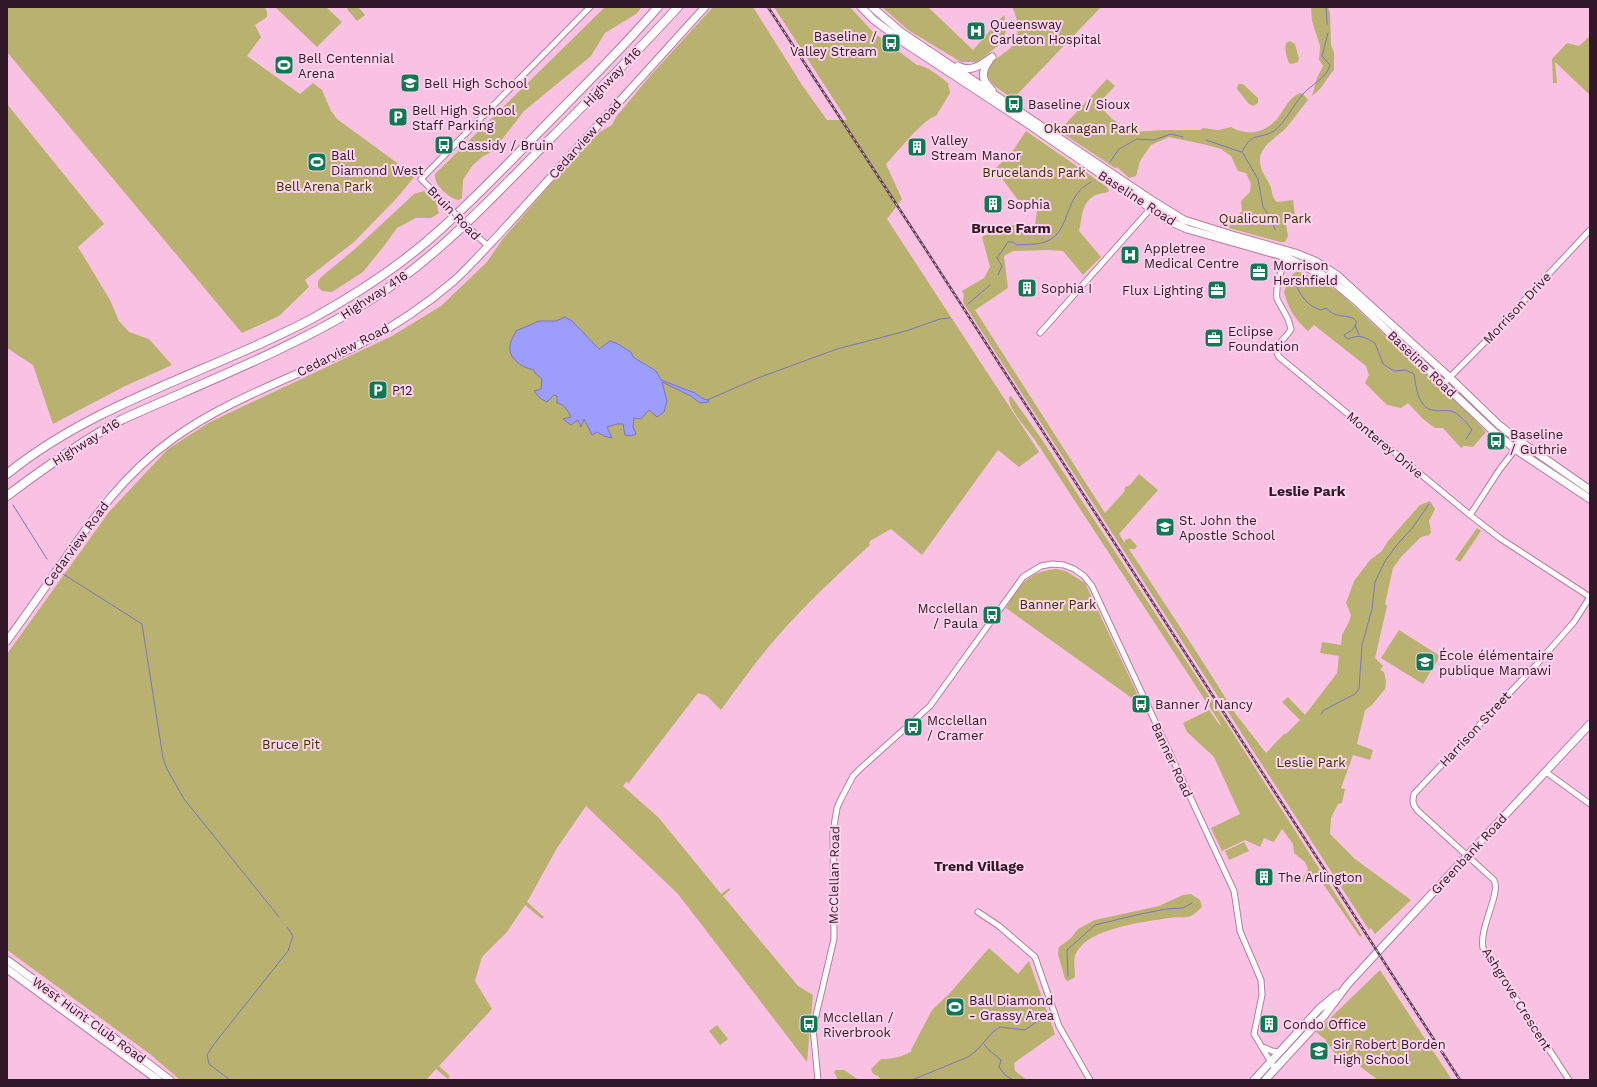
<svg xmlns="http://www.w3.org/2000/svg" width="1597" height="1087" font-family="'Work Sans',sans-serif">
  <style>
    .green { fill: #b9b170 }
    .water { fill: #9c9dfd; stroke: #7c75bd }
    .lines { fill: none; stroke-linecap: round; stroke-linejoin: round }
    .stream { stroke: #7c75bd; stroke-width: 1 }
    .minor-casing { stroke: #b97aa2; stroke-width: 7 }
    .major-casing { stroke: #b97aa2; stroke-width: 9 }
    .highway-casing { stroke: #b97aa2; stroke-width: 10 }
    .minor { stroke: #fff; stroke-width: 5 }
    .major { stroke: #fff; stroke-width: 7 }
    .highway { stroke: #fff; stroke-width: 8 }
    .rail-casing { stroke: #5d3e52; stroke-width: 2.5 }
    .rail { stroke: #fed4ed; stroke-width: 1; stroke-dasharray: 3; stroke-linecap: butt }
    .minor-bridge-casing { stroke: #b97aa2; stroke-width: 7; stroke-linecap: butt }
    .minor-bridge { stroke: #fff; stroke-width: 5 }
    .labels { text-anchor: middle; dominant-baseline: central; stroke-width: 4; stroke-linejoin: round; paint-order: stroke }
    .poi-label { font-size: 13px; fill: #301828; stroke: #fed4ed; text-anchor: start }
    .street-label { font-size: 13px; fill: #301828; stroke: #fed4ed }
    .park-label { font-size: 13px; fill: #393200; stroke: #fed4ed }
    .neighbourhood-label { font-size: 14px; font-weight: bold; fill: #301828; stroke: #fed4ed }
  </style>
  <rect width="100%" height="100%" fill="#f9c2e3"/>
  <path class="green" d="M7 7H264L267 11V17L255 25 261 37 247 56 300 94 313 83 322 90 331 111 337 119 415 176 396 199 354 242 305 280 309 287 279 316 242 333 7 52Z
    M275 7H326L342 22 317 47Z
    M349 7H358L365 15 357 21 347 9Z
    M605 7H642L636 14 605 33 591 56 524 111 493 151 482 157 472 166 463 180 462 198 459 200C452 200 438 188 436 181 435 179 435 177 435 174Z
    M713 7H753L802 85 827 120H847L774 7H850L873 32 917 65C928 66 940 77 948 83L950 93 936 116C924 118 896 154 886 164L902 199 887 219 1039 452 1019 467 998 450 922 555 891 529 870 541 869 543 870 545C838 574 806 604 777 637 757 660 739 685 721 710L707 696 698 693 628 784 627 781 623 786 659 818 721 894 729 888 730 890 723 896 798 986 813 995 807 1062 678 894 586 806 557 848 527 902 544 917 542 919 525 905 507 932 482 957 475 981 492 1009 439 1066 450 1076 448 1079 436 1069 426 1080H180L150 1054 7 950V654L109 512 168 449 210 422 392 336 441 306 487 262 502 240 584 146 596 134 612 125 616 117 650 76Z
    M882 7H928L973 50 1004 15 1007 27 1003 42 977 62H961L908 30Z
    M1012 7H1101L1013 99C1005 93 994 87 989 79 981 64 1005 55 1012 46 1021 34 1018 19 1012 7Z
    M1311 7H1328L1330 14 1331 45 1334 53V70C1325 80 1323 88 1312 96L1317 78 1323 66 1319 60 1320 46 1312 21Z
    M1590 36V95L1555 62 1557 83H1553L1552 59 1567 43 1579 46Z
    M1290 41 1295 44 1299 59 1298 62 1292 64 1289 63C1287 58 1284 49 1286 43Z
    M1107 79 1115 86 1098 104 1112 119 1133 132 1164 130H1200L1203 128 1219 130 1231 127C1247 136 1263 134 1276 120 1284 111 1288 98 1300 93L1303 94 1308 100C1301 109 1294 118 1287 127 1278 137 1260 145 1260 160 1260 171 1266 177 1270 185 1273 192 1271 197 1277 202L1293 200 1295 215 1285 219 1288 236 1285 242H1280L1229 228V225L1242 211 1241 201 1250 192 1251 184 1246 173 1238 171 1231 156 1221 149 1207 145 1169 137 1151 145 1140 161 1136 176 1129 178 1117 167 1115 168 1059 131Z
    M1238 84H1243L1258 98V103L1253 106 1249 104 1237 89Z
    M7 104 104 224 78 247 110 300 119 321 129 332 149 339 172 365 123 387 53 424 33 365 7 348Z
    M1026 131 1107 187 1109 191C1104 194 1098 193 1094 196 1081 203 1082 220 1079 231L1101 257 1083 275 1063 251 1048 250 1013 251 1004 256 1008 288 975 310 1105 513 1124 492 1125 487 1130 485 1139 474 1158 490 1119 534 1125 543V540L1130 538 1137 546 1135 549H1129L1201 659 1235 713 1266 753 1284 734H1286L1300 720 1282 702 1288 697 1305 715 1337 673 1339 656 1320 653 1322 642 1341 645 1342 635 1349 622 1351 615 1346 603 1354 581 1370 560 1382 551 1388 541 1420 505 1430 501 1435 509 1429 521 1431 532 1429 535 1421 537 1401 557 1393 568 1385 604 1387 606 1375 658 1383 666 1380 670 1384 672 1386 681 1385 689 1372 705 1365 710 1357 744 1373 750 1370 760 1353 755 1341 788 1345 789 1342 803 1338 804 1331 818 1330 834 1355 859 1411 900 1375 934 1371 928 1369 930 964 304 963 301 964 295 962 291 984 278 990 267 982 237C992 232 1002 226 1014 225 1021 225 1029 230 1035 225L1038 205 1035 202 1018 200 995 169 1012 152Z
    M424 191 439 202 437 208 439 213 431 218H416L397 228 384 246 363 272 332 292 322 291 318 287V282L320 278 355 249 414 194Z
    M1297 271 1322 281 1341 294 1473 418 1486 432 1473 447 1464 446 1461 448 1443 428H1435L1423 419 1408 403 1401 408 1387 405 1365 383 1369 375 1366 366 1314 325 1308 331C1295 320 1288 308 1284 292L1290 277Z
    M1011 396 1043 441 1224 719 1362 936 1360 937 1319 878 1305 883 1301 882 1308 869 1305 862 1294 853 1293 844 1282 829 1274 842 1264 838 1260 847 1245 840 1222 851 1211 828 1240 814 1214 757 1187 732 1183 723 1209 710 1221 727 1220 723 1035 440C1028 430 1008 409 1009 397Z
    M1477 528 1481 531 1460 562 1455 559Z
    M1056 569 1066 571 1085 583 1143 706 1006 608C1020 585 1027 572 1056 569Z
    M1399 630 1440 656 1423 684 1381 658Z
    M1244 842 1249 851 1229 860 1225 851Z
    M1191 894 1200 900 1202 907C1186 923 1186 915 1169 918 1143 922 1089 928 1076 953 1073 959 1075 970 1075 977L1068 981 1065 979 1058 954 1059 947 1071 938 1078 929 1095 920 1159 906 1183 895Z
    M989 948 1018 974 1029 961 1055 1034 1014 1063 1015 1071 1027 1080H881L878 1076 873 1074 871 1069 881 1059C893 1059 902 1057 912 1051L911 1050 932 1010 949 994Z
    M1380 970 1452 1080H1378L1354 1062 1345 1068 1326 1041V1040L1316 1032Z
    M717 1025 728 1039 720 1045 709 1031Z
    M836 1070H844L859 1080H838L834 1072Z"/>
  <path class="water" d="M565 317 572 321 599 349 610 341 616 343 631 352 633 357 656 371 661 380 695 393 703 399 708 400 709 402 700 403 691 396 662 382 667 401 664 412 657 417 649 410 641 419 634 418 633 427 636 434 631 436 625 435 623 424H617L607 427 612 438 604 436 597 432 592 435 584 419 581 427 578 420 571 425 563 419 571 417C568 411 564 404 557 403V396L554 395 547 402 540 398 534 391 541 389 542 379 535 373 534 370C523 368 508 359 510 346 510 341 514 336 516 331L539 321H556Z"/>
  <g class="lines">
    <path class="stream" d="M1326 7 1327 24
      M1206 140 1241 152
      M1110 162 1119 149 1137 139 1154 140 1171 134 1183 137
      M1275 230 1271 218 1263 207 1258 179 1242 152C1252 131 1259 140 1274 131 1284 124 1294 104 1303 94 1312 84 1326 79 1330 65L1322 56 1328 33
      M998 275 1002 266 997 258 1008 242H1013L1017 245C1026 244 1037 245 1045 242 1066 235 1065 210 1077 194 1080 189 1086 185 1091 182
      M1296 285C1302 297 1307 306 1321 310L1326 308C1329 311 1333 314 1337 315 1342 317 1361 315 1355 327 1352 331 1348 332 1344 335L1345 337 1348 339C1359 334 1365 337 1375 343L1383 364 1394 371 1406 370 1414 374C1416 383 1416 394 1421 401 1429 415 1439 409 1451 411 1459 413 1467 423 1472 430L1466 439
      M968 304 990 285
      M1355 325 1359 335
      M707 400 758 378 837 349 906 331 940 319 950 318
      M13 505 47 559
      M63 574 142 624 163 758 167 769 184 799 279 917
      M1321 714 1324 710 1355 694 1359 689 1362 645 1372 609 1375 582 1385 561 1396 546 1413 527 1429 504
      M1068 976 1067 950 1095 925 1136 915 1166 909 1183 908 1192 903
      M984 1044C988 1051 996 1055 1001 1060L999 1067 1005 1075 1013 1080
      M230 1080 209 1064 207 1055 214 1044 288 951 293 936 287 927
      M912 1080 968 1057 976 1051 994 1031 1000 1027 1025 1030 1039 1020"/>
    <defs>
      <path id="minor" d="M445 203 421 179 590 7
        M476 235 488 246
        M1287 255C1282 269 1275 284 1277 299L1288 319 1291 329C1286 339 1272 345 1279 357L1470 515 1501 539 1590 597
        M1040 333 1152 207
        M1443 384 1486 341 1590 230
        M1470 515 1500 469 1521 442
        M1546 772 1590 804
        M978 912 999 926 1035 957 1059 1026 1090 1080
        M1261 1046 1272 1051 1281 1052
        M818 1080 813 1028 834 939 833 832 837 808 840 801 853 776 860 769 930 706 1023 577 1041 566 1052 564 1064 565 1074 569 1084 576 1092 586 1234 891 1240 931 1261 980 1262 995 1254 1034 1275 1069
        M1569 1080 1483 948C1479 927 1501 894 1494 880L1418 811C1413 805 1412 802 1414 794L1537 664 1574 622 1590 597"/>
      <path id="major" d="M861 7 874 20 903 42 1028 124 1169 221 1187 229 1286 257 1330 279 1356 301 1493 431 1515 449 1590 499
        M872 7 901 32 1150 199 1184 220 1232 235 1295 253 1315 261 1337 275 1446 374 1499 425 1521 442 1590 490
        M989 61C981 72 981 80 992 90
        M958 66C971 73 981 65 992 57
        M7 641C22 620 38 598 53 576 89 524 121 476 174 438 231 397 300 376 362 343 395 326 427 304 455 280 472 264 487 247 503 230L705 7
        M7 960 128 1048 170 1080
        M7 969 158 1080
        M1254 1080 1319 1009 1337 994
        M1265 1080 1324 1016 1348 984 1372 958 1590 724"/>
      <path id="highway" d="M7 474C82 413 177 382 264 342 281 334 299 326 315 317 360 292 404 263 442 228 475 198 506 166 537 134 578 92 620 51 658 7
        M7 496C44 468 82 441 123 419 205 382 291 349 367 302 436 259 492 198 548 141 592 97 636 53 678 7"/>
    </defs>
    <use href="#minor" class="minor-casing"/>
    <use href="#major" class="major-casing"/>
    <use href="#highway" class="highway-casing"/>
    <use href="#minor" class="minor"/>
    <use href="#major" class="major"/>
    <use href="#highway" class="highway"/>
    <defs>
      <path id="rail" d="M768 7 928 253 1460 1080"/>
    </defs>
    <use href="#rail" class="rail-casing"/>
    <use href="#rail" class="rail"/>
    <defs>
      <path id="minor-bridge" d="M445 203 476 235"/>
    </defs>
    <use href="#minor-bridge" class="minor-bridge-casing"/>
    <use href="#minor-bridge" class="minor-bridge"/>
  </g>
  <defs>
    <symbol id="hospital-square" viewBox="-11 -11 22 22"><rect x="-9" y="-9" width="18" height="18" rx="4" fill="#107953" stroke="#fed4ed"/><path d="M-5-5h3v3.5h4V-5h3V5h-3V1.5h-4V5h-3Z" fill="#fff"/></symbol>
    <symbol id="bus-square" viewBox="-11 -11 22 22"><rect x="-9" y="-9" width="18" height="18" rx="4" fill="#107953" stroke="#fed4ed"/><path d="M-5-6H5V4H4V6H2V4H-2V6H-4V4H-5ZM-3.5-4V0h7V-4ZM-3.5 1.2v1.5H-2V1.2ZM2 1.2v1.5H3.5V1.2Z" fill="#fff"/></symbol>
    <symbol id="stadium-square" viewBox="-11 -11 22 22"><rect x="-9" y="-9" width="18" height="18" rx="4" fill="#107953" stroke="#fed4ed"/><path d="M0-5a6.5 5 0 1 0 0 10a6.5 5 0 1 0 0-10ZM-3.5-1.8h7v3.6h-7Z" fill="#fff"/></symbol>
    <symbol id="school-square" viewBox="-11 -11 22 22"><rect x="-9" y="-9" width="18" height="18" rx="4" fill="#107953" stroke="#fed4ed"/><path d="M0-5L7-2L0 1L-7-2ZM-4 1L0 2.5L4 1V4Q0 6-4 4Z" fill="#fff"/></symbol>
    <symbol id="parking-square" viewBox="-11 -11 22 22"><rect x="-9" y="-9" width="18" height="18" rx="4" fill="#107953" stroke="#fed4ed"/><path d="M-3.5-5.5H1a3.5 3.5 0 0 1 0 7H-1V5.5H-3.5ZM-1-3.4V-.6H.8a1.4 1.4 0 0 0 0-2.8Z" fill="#fff"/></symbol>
    <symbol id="building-square" viewBox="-11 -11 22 22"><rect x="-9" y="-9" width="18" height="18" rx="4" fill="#107953" stroke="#fed4ed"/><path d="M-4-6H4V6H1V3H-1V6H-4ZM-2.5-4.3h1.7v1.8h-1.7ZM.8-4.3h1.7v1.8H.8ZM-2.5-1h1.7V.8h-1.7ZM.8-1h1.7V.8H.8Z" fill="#fff"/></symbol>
    <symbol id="office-square" viewBox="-11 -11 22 22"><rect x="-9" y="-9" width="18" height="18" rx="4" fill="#107953" stroke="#fed4ed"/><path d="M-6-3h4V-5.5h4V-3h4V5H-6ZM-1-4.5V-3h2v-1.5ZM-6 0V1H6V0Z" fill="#fff"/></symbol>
  </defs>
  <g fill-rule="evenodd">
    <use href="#hospital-square" x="965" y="20" width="22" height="22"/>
    <use href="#bus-square" x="880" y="32" width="22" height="22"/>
    <use href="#stadium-square" x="273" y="54" width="22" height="22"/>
    <use href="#school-square" x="399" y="72" width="22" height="22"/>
    <use href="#bus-square" x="1003" y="93" width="22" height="22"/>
    <use href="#parking-square" x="387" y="106" width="22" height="22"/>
    <use href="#bus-square" x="433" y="134" width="22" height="22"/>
    <use href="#building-square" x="906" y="136" width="22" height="22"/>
    <use href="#stadium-square" x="306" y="151" width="22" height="22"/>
    <use href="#building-square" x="982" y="193" width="22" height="22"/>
    <use href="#hospital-square" x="1119" y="244" width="22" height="22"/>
    <use href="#office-square" x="1248" y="261" width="22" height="22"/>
    <use href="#building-square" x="1016" y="277" width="22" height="22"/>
    <use href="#office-square" x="1206" y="279" width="22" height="22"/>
    <use href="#office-square" x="1203" y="327" width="22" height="22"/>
    <use href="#parking-square" x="367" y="379" width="22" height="22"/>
    <use href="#bus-square" x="1485" y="430" width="22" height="22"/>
    <use href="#school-square" x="1154" y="516" width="22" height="22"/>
    <use href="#bus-square" x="981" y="604" width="22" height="22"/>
    <use href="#school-square" x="1414" y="651" width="22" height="22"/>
    <use href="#bus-square" x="1130" y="693" width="22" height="22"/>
    <use href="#bus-square" x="902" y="716" width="22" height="22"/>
    <use href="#building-square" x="1253" y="866" width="22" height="22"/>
    <use href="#stadium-square" x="944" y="996" width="22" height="22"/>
    <use href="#bus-square" x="798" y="1013" width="22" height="22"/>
    <use href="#building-square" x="1258" y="1013" width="22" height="22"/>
    <use href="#school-square" x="1308" y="1040" width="22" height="22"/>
  </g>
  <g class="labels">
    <g class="poi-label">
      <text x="990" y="24">Queensway<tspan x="990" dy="15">Carleton Hospital</tspan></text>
      <text x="877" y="36" text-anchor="end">Baseline /<tspan x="877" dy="15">Valley Stream</tspan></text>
      <text x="298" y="58">Bell Centennial<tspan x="298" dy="15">Arena</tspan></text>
      <text x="424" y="83">Bell High School</text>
      <text x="1028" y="104">Baseline / Sioux</text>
      <text x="412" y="110">Bell High School<tspan x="412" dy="15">Staff Parking</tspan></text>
      <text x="931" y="140">Valley<tspan x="931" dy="15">Stream Manor</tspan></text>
      <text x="458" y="145">Cassidy / Bruin</text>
      <text x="331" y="155">Ball<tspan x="331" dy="15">Diamond West</tspan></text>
      <text x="1007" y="204">Sophia</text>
      <text x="1144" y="248">Appletree<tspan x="1144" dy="15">Medical Centre</tspan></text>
      <text x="1273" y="265">Morrison<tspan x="1273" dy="15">Hershfield</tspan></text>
      <text x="1041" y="288">Sophia I</text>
      <text x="1203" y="290" text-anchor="end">Flux Lighting</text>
      <text x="1228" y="331">Eclipse<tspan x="1228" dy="15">Foundation</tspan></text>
      <text x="392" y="390">P12</text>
      <text x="1510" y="434">Baseline<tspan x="1510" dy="15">/ Guthrie</tspan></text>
      <text x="1179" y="520">St. John the<tspan x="1179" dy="15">Apostle School</tspan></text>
      <text x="978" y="608" text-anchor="end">Mcclellan<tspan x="978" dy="15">/ Paula</tspan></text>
      <text x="1439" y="655">École élémentaire<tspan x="1439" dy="15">publique Mamawi</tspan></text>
      <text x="1155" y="704">Banner / Nancy</text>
      <text x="927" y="720">Mcclellan<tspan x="927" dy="15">/ Cramer</tspan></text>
      <text x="1278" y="877">The Arlington</text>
      <text x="969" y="1000">Ball Diamond<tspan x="969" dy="15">- Grassy Area</tspan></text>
      <text x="823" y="1017">Mcclellan /<tspan x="823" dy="15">Riverbrook</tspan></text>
      <text x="1283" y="1024">Condo Office</text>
      <text x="1333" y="1044">Sir Robert Borden<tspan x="1333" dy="15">High School</tspan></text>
    </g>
    <g class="street-label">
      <text transform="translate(612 77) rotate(-46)">Highway 416</text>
      <text transform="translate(585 139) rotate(-48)">Cedarview Road</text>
      <text transform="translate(1137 198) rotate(33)">Baseline Road</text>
      <text transform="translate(454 213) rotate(46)">Bruin Road</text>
      <text transform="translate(374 295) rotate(-33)">Highway 416</text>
      <text transform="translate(1517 308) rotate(-47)">Morrison Drive</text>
      <text transform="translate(343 350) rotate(-27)">Cedarview Road</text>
      <text transform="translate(1422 364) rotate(44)">Baseline Road</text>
      <text transform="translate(86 442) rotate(-32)">Highway 416</text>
      <text transform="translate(1385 445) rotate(40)">Monterey Drive</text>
      <text transform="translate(76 544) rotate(-54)">Cedarview Road</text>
      <text transform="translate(1475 729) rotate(-47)">Harrison Street</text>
      <text transform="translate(1172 760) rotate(65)">Banner Road</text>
      <text transform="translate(1469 854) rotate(-47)">Greenbank Road</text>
      <text transform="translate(834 875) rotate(-89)">McClellan Road</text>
      <text transform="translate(1517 999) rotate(58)">Ashgrove Crescent</text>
      <text transform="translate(89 1020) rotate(36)">West Hunt Club Road</text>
    </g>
    <g class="park-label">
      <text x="1091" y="128">Okanagan Park</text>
      <text x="1034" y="172">Brucelands Park</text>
      <text x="324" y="186">Bell Arena Park</text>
      <text x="1265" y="218">Qualicum Park</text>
      <text x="1058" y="604">Banner Park</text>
      <text x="291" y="744">Bruce Pit</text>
      <text x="1311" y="762">Leslie Park</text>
    </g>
    <g class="neighbourhood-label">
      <text x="1011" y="228">Bruce Farm</text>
      <text x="1307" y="491">Leslie Park</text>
      <text x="979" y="866">Trend Village</text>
    </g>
  </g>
  <rect width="1597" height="1087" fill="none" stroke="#301828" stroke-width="16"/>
</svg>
